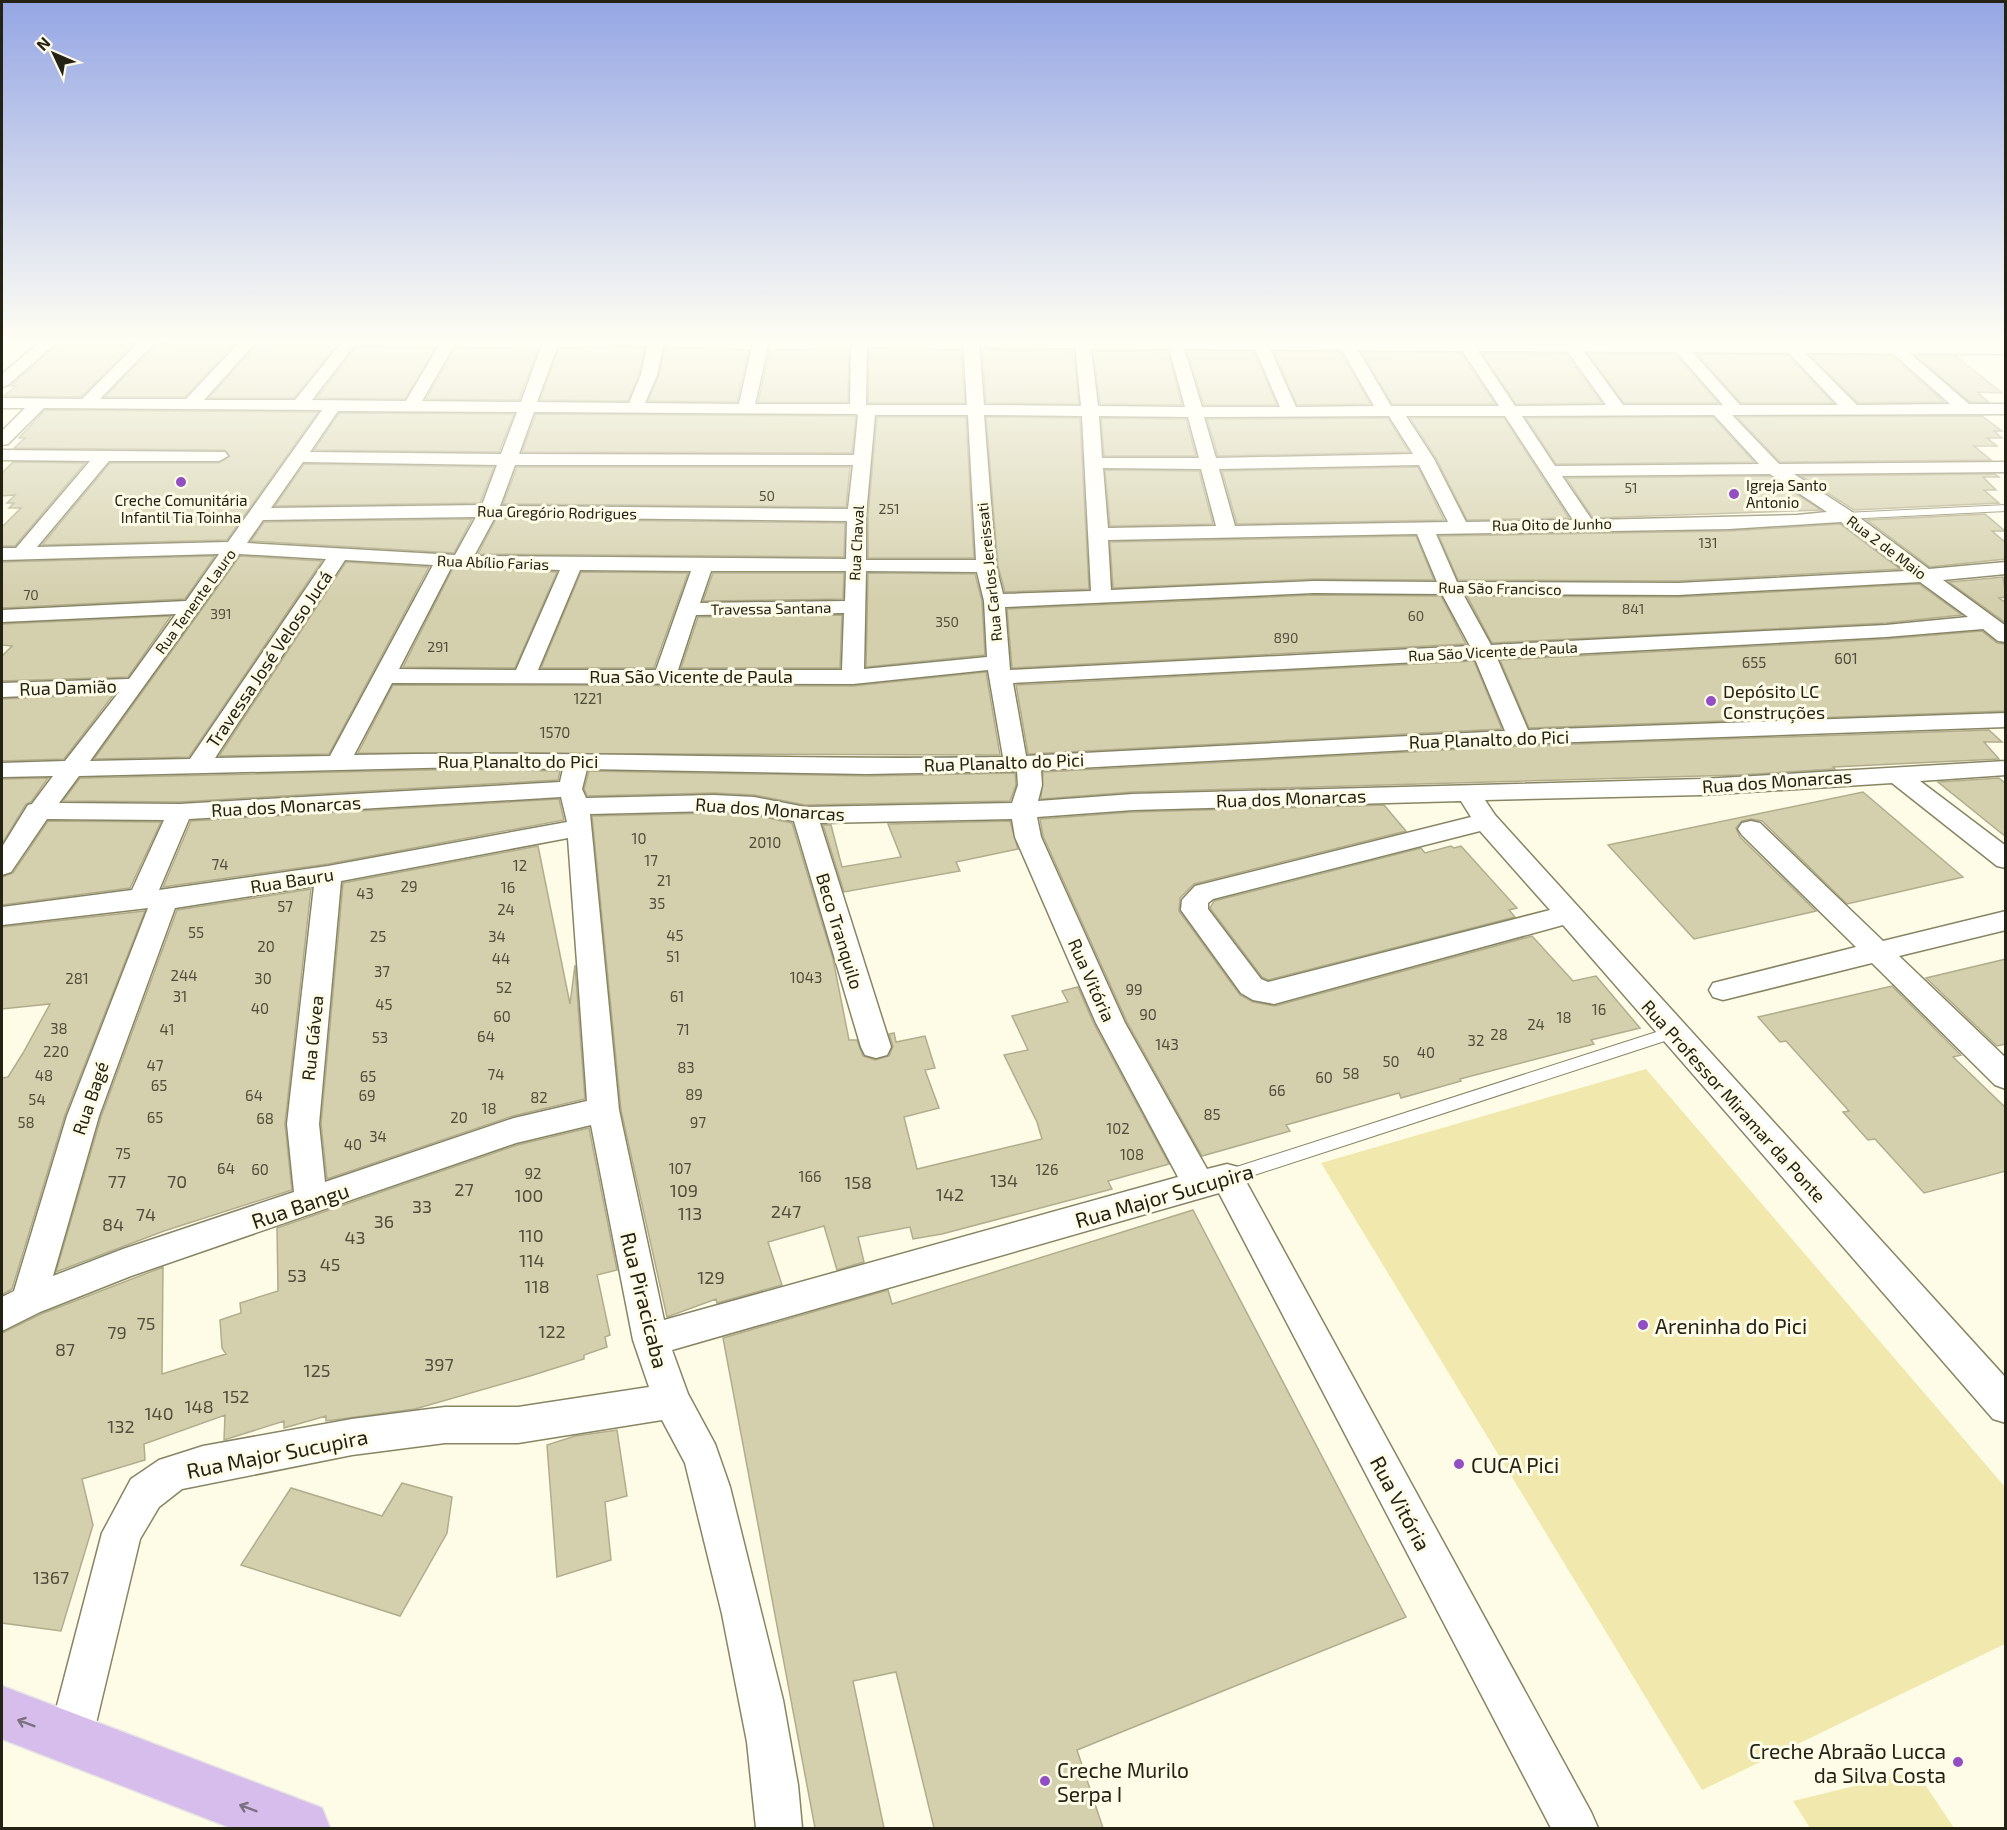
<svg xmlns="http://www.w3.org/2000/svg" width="2007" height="1830" font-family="'Exo 2',sans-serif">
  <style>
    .green { fill: #f0e8ac }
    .building { fill: #d4d0ae; stroke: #b1ad8c; stroke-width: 1.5 }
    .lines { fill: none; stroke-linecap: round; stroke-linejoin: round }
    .service-casing { stroke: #888564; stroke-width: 2 }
    .minor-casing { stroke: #888564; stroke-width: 3 }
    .tertiary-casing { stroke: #888564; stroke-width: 3 }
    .primary-casing { stroke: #e5e4e3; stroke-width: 3 }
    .service { fill: #fff; fill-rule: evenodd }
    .minor { fill: #fff; fill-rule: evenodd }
    .tertiary { fill: #fff; fill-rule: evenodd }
    .primary { fill: #d6bdec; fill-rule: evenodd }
    .oneway { stroke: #7d7080 }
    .poi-dot { fill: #924fc4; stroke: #fefce7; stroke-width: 2 }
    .labels { text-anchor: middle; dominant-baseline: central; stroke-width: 6; stroke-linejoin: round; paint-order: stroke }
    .far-number-label { font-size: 14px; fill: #504e3b }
    .far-poi-label { font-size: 15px; fill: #242215; stroke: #fefce7; text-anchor: start }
    .far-street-label { font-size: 15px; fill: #242215; stroke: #fefce7 }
    .number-label { font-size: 15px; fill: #504e3b }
    .street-label { font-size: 18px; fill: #242215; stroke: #fefce7 }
    .poi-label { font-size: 18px; fill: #242215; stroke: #fefce7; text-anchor: start }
    .near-number-label { font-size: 18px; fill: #504e3b }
    .near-street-label { font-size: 21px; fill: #242215; stroke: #fefce7 }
    .near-poi-label { font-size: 21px; fill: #242215; stroke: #fefce7; text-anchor: start }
  </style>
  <rect width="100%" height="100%" fill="#fefce7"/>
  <path class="green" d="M1646 1069 2005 1487V1644L1702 1790 1321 1163Z
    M1916 1771 1954 1828H1810L1793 1801Z"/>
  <path class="building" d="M60 342 135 343 81 397 4 396 16 386H11Z
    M157 343 234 345 185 397H105Z
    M256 345 275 346H336L294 398H209Z
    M357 346 427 347H436L405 399 317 398Z
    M622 346 645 347 639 374 628 401 540 400 559 348Z
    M456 347 538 349 519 400 426 399Z
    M665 347 749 350 737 402 648 401 659 375Z
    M869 348 961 350 965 403H868Z
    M838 349H849L848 402H758L770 350Z
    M982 350 1074 352 1079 404 986 403Z
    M1093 351 1168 352 1182 405 1100 404Z
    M1187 352H1254L1277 405H1204Z
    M1274 352H1341L1370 404 1297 405Z
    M1362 352 1461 353 1495 404H1392Z
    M1482 353 1566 354 1602 403 1516 404Z
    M1588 354H1675L1718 403H1624Z
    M1697 354 1788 355 1833 403H1741Z
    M1810 355 1892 356 1944 402 1858 403Z
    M1916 356H1956L2002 393 1977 392 1989 402H1970Z
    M45 410 318 412 227 540 42 545 110 463H219L230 456 225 450 14 448 25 438H19Z
    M339 413 514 414 499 452 314 450Z
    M536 414 855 416H856L852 453 522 452Z
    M1982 416 2002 431H1994L2002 438H1987L1997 446H1974L1991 460 1780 462 1737 417Z
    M877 417H966L974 558H868V515Z
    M986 417 1080 418 1089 589 1005 592 998 566Z
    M1713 417 1754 462 1556 464 1526 418Z
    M1101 418 1186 419 1196 456H1104Z
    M1388 418 1409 452 1218 456 1207 419Z
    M1410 418H1504L1569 518 1467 520 1436 458Z
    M13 462 85 463 15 546H2V527L21 508H9L14 503H7L15 495 2 496V473Z
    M304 464 494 467 480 503 275 506Z
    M517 467H850L846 507 503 504Z
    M1418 467 1444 520 1237 524 1222 471Z
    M1105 470 1199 471 1213 524 1110 526Z
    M1995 474 1999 477H1983L1996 490H1984L1999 503 1854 510 1801 476Z
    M1769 476 1821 510 1593 518 1566 478Z
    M1985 514 2005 531H1992L2006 543V559L1930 567 1867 520Z
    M472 519 454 553 251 541 264 522Z
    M496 519 845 523 844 557 478 554Z
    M1840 524 1900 569 1678 581 1458 580 1439 536 1729 531Z
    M1416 536 1434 580 1314 579 1113 588 1110 542Z
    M215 556 185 599 2 608V562Z
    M240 556 322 561 189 757 94 759Z
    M346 562 429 567 329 754 219 756Z
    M453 568 557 572 515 668 403 667Z
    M581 572 688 573 654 668H541Z
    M713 573H844L843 599 703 601Z
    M868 573 975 574 982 601 985 655 866 667Z
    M2003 577 2006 597 1999 598 2006 603V623L1949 582Z
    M1919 584 1962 615 1886 623 1492 643 1467 596 1678 597Z
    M1314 595 1441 596 1466 644 1012 668 1007 609Z
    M842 615 840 668H681L698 617Z
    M171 616 128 677 2 681V656L12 646 2 645V624Z
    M1982 631 1997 643 2006 644V711L1529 728 1500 660 1886 639Z
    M1474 661 1502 729 1028 754 1016 685Z
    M986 672 1000 755 358 753 393 685 853 686Z
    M114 694 64 759 2 761V699Z
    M1989 730 2002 742H1984L1999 759 1833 767 1835 769 1739 775 1133 792 1041 799 1043 772 1519 746Z
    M465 769 560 771 558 780 180 802 63 801 80 778Z
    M589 771 867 776 1015 773 1016 785 1010 801 805 805 754 795 714 793 587 796 584 789Z
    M48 778 31 802 26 804 2 844V779Z
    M1999 778 2006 784V837L1938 782Z
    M1863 792 1963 877 1847 904 1762 821 1751 819 1742 821 1736 828 1740 837 1816 911 1694 939 1608 845Z
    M559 799 564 820 328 864 163 887 191 821Z
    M1384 805 1406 831 1194 884 1180 898 1179 911 1240 995 1253 1002 1275 1006 1532 936 1573 981 1596 976 1640 1028 1591 1040 1594 1044 1460 1079 1461 1081 1401 1098 1399 1093 1286 1125 1290 1131 1202 1156 1127 1022 1043 836 1040 819 1133 812Z
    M714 813 754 815 792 823 833 959 849 1040H857L863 1056 875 1060 889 1056 893 1046 889 1034 894 1033 896 1042 925 1036 935 1068 925 1070 939 1108 904 1117 917 1169 1042 1139 1037 1122 1004 1055 1028 1050 1012 1016 1068 1002 1062 991 1078 987 1094 1024 1169 1164 1108 1181 1112 1189 942 1234 913 1239 910 1227 858 1237 864 1262 837 1270 824 1226 768 1242 782 1285 717 1303 716 1299 667 1317 621 1110 592 816Z
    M48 821 161 822 130 888 2 905V877L13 873Z
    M1010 821 1018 849 956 862 960 871 844 892 823 825H831L842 867 901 857 888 824Z
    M538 846 570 1004 575 965 585 1099 513 1116 327 1179 321 1124 343 883Z
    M1451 846 1454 848 1461 846 1517 908 1509 910 1515 917 1268 980 1262 977 1210 908 1214 901 1421 848 1425 853Z
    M311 889 285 1124 292 1190 164 1231 56 1272 101 1117 177 910Z
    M145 911 65 1115 12 1289 2 1295V1078L8 1077 23 1053 50 1004 2 1009V927Z
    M2006 959V1044L1997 1046 1926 978Z
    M1892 986 1961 1055 1953 1057 2006 1108V1171L1924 1193 1875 1139 1868 1140 1843 1112 1849 1111 1786 1041 1780 1042 1758 1017Z
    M589 1128 617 1270 597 1275 610 1335 605 1337 607 1347 584 1355V1359L530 1376 415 1409 326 1421V1416L284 1428V1421L224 1440 225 1415 144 1444 145 1460 82 1479 93 1525 61 1631 2 1623V1333L41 1314 163 1267 162 1374 226 1354 222 1348 220 1320 241 1313 240 1303 278 1291 277 1228 517 1145Z
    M1193 1210 1406 1617 1077 1750 1103 1828H934L896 1672 853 1681 884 1828H815L723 1338 888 1290 892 1304Z
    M617 1430 627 1496 605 1502 611 1560 557 1577 547 1445 575 1436Z
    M402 1483 452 1497 447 1533 400 1616 241 1565 291 1488 382 1516Z"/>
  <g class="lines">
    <defs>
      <path id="service" d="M2006 505V511L1845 519 1840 516 1845 513Z
        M1672 1027 1677 1029 1679 1033 1677 1037 1227 1184 1221 1182 1219 1177 1221 1172 1227 1170Z"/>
      <path id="minor" d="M40 342H57L8 385 2 387V374Z
        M139 342H155L100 399H186L240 342H256L204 400H295L342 342H357L312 400 406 401 441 342H456L422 401 521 402 543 342H559L537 402 629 403 641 375 648 342H664L657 375 645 403 739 404 753 342H769L755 404H850L851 342H867L866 405H967L963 342H979L984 405 1081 406 1075 343 1090 342 1098 406 1185 407 1168 344 1182 342 1202 407H1280L1253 344 1267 342 1296 407 1374 406 1339 345 1341 342H1353L1391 406H1499L1458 344 1472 342 1515 406 1606 405 1563 345 1565 342H1577L1623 405H1723L1672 347 1680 342 1685 344 1740 405H1838L1786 350 1783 347 1791 342 1796 344 1857 405 1950 404 1889 350 1886 347 1894 342 1899 344 1969 404H2006V414L1732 415 1779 464 2006 462V472L1794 474 1852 512 1929 569 2006 562V574L1943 580 2006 626V642L1998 641 1983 629 1886 637 1497 658 1528 730 2006 713V727L1519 744 1041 770 1042 785 1038 801 1133 794 1702 779 2006 761V775L1920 781 2006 846V868L1997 866 1892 783 1702 795 1485 800 1495 815 2006 1378V1423L1993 1419 1563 925 1274 1004 1253 1000 1241 993 1181 910 1182 900 1195 886 1471 817 1461 801 1133 810 1037 817 1041 837 1125 1023 1207 1169 1227 1164 1238 1167 1591 1812 1598 1828H1551L1219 1193 672 1350 688 1394 715 1444 730 1487 783 1700 798 1785 802 1828H756L747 1742 722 1614 685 1463 662 1420 518 1443H445L352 1455 182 1489 159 1507 140 1539 92 1740 86 1756 70 1762 54 1756 48 1740 102 1533 131 1479 159 1460 203 1446 352 1419 445 1407H518L649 1387 633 1340 591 1125 516 1143 131 1276 40 1312 2 1331V1297L14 1291 67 1116 148 908 2 925V907L132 890 164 820 47 819 11 872 2 875V847L28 805 32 804 53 776 2 777V763L65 761 119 692 2 697V683L129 679 176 614 2 622V610L186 601 219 554 2 560V548H16L90 461 2 460V450L225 452 228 456 219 461H109L37 547 228 542 322 410 44 408 8 444 2 445V431L25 408H2V398L82 399ZM338 411 517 412 501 454 310 452ZM534 412 856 414 858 415 854 455 519 454ZM875 415H968L976 560H866V515ZM984 415 1082 416 1091 591 1003 594 996 566ZM1714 415 1759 464 1555 466 1522 416ZM1099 416 1188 417 1199 458H1102ZM1389 416 1413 454 1216 458 1204 417ZM1406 416H1505L1573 520 1466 522 1434 459ZM303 462 497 465 482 505 271 508ZM515 465H853L848 509 500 506ZM1419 465 1448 522 1235 526 1219 469ZM1103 468 1201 469 1216 526 1108 528ZM1770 474 1827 512 1797 515 1592 520 1562 476ZM476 517 455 555 247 543 263 520ZM495 517 847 521 846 559 474 556ZM1841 522 1906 571 1678 583 1457 582 1436 534 1729 529ZM1417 534 1437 582 1314 581 1111 590 1108 540ZM239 554 326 559 190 759 90 761ZM345 560 433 565 330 756 215 758ZM452 566 560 570 516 670 399 669ZM580 570 691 571 656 670H538ZM711 571H846L845 601 700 603ZM866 571 977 572 984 601 987 657 864 669ZM1920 582 1968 617 1886 625 1491 645 1463 594 1678 595ZM1314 593 1442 594 1470 646 1010 670 1005 607ZM844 613 842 670H678L696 615ZM1475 659 1505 731 1026 756 1013 683ZM988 670 1003 757C786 761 570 750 354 755L392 683 853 684ZM465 767 563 769 560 782 180 804 59 803 79 776ZM587 769 867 774 1017 771 1018 785 1012 803 805 807 754 797 714 795 586 798 582 789ZM561 797 567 822 328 866 159 890 189 819ZM714 811 754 813 794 821 861 1047 865 1055 876 1058 887 1055 891 1047 820 823 1012 819 1015 837 1096 1023 1178 1177 664 1320 619 1110 590 814ZM1480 831 1550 910 1268 982 1261 979 1208 909V903L1213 899ZM568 838 587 1101 514 1118 325 1182 319 1124 341 881ZM314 886 287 1124 294 1192 123 1249 53 1276 99 1116 175 908Z
        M1751 821 1760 823 1883 941 2006 911V930L1899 956 2006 1058V1089L1995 1085 1872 963 1723 1000 1713 997 1709 990 1713 983 1856 947 1742 835 1738 829 1742 823Z"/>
      <path id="tertiary" d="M979 342H2006V354L988 348Z"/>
      <path id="primary" d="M2 1686 322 1808 330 1828H231L2 1739Z"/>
    </defs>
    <use href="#service" class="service-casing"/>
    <use href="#minor" class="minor-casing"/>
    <use href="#tertiary" class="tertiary-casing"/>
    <use href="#primary" class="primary-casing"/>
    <use href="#service" class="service"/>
    <use href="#minor" class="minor"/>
    <use href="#tertiary" class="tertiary"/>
    <use href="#primary" class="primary"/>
  </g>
  <defs><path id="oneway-shaft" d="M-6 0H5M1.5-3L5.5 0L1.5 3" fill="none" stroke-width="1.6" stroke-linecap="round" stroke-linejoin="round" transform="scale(1.5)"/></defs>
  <g class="oneway">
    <use href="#oneway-shaft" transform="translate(26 1723) rotate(-159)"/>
    <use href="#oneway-shaft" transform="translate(248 1808) rotate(-159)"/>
  </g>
  <linearGradient id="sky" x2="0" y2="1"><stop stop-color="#95a6e4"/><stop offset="0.57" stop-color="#fffef4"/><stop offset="1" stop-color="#fffef4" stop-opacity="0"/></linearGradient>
  <rect width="2007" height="598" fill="url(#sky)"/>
  <g class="poi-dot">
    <circle cx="181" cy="482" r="6"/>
    <circle cx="1734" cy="494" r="6"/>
    <circle cx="1711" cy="701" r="6"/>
    <circle cx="1643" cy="1325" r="6"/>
    <circle cx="1459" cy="1464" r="6"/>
    <circle cx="1958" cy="1762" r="6"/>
    <circle cx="1045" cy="1781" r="6"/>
  </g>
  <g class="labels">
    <g class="far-number-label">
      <text x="1631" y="487">51</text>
      <text x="767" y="495">50</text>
      <text x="889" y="508">251</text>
      <text x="1708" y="542">131</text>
      <text x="31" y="594">70</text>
      <text x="1633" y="608">841</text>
      <text x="221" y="613">391</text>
      <text x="1416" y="615">60</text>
      <text x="947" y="621">350</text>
      <text x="1286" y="637">890</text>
      <text x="438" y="646">291</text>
    </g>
    <g class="far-poi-label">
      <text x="1746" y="485">Igreja Santo<tspan x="1746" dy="17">Antonio</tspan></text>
      <text x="181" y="500" text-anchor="middle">Creche Comunitária<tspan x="181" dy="17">Infantil Tia Toinha</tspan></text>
    </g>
    <g class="far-street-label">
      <text transform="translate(557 512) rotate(1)">Rua Gregório Rodrigues</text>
      <text transform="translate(1552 524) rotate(-1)">Rua Oito de Junho</text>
      <text transform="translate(856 543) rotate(-87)">Rua Chaval</text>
      <text transform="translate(1887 547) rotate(37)">Rua 2 de Maio</text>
      <text transform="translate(493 562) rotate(2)">Rua Abílio Farias</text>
      <text transform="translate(989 572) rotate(-96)">Rua Carlos Jereissati</text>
      <text transform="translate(1500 588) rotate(1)">Rua São Francisco</text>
      <text transform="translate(195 601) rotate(-54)">Rua Tenente Lauro</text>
      <text transform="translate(771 608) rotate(-1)">Travessa Santana</text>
      <text transform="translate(1493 651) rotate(-3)">Rua São Vicente de Paula</text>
    </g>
    <g class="number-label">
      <text x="1846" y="658">601</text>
      <text x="1754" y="662">655</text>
      <text x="588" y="698">1221</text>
      <text x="555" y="732">1570</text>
      <text x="639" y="838">10</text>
      <text x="765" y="842">2010</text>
      <text x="651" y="860">17</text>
      <text x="220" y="864">74</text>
      <text x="520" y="865">12</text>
      <text x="664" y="880">21</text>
      <text x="409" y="886">29</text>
      <text x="508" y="887">16</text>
      <text x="365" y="893">43</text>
      <text x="657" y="903">35</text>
      <text x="285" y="906">57</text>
      <text x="506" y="909">24</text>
      <text x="196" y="932">55</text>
      <text x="675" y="935">45</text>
      <text x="378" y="936">25</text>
      <text x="497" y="936">34</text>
      <text x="266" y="946">20</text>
      <text x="673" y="956">51</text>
      <text x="501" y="958">44</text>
      <text x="382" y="971">37</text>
      <text x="184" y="975">244</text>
      <text x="806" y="977">1043</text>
      <text x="77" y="978">281</text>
      <text x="263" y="978">30</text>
      <text x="504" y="987">52</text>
      <text x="1134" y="989">99</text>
      <text x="180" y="996">31</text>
      <text x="677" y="996">61</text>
      <text x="384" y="1004">45</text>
      <text x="260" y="1008">40</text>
      <text x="1599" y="1009">16</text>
      <text x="1148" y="1014">90</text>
      <text x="502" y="1016">60</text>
      <text x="1564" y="1017">18</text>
      <text x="1536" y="1024">24</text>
      <text x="59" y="1028">38</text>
      <text x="167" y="1029">41</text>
      <text x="683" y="1029">71</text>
      <text x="1499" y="1034">28</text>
      <text x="486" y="1036">64</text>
      <text x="380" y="1037">53</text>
      <text x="1476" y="1040">32</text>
      <text x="1167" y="1044">143</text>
      <text x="56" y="1051">220</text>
      <text x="1426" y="1052">40</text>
      <text x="1391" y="1061">50</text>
      <text x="155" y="1065">47</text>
      <text x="686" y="1067">83</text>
      <text x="1351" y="1073">58</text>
      <text x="496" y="1074">74</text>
      <text x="44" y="1075">48</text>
      <text x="368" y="1076">65</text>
      <text x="1324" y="1077">60</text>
      <text x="159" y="1085">65</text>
      <text x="1277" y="1090">66</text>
      <text x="694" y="1094">89</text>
      <text x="254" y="1095">64</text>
      <text x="367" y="1095">69</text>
      <text x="539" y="1097">82</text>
      <text x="37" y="1099">54</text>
      <text x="489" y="1108">18</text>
      <text x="1212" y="1114">85</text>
      <text x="155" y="1117">65</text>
      <text x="459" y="1117">20</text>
      <text x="265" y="1118">68</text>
      <text x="26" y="1122">58</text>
      <text x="698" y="1122">97</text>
      <text x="1118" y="1128">102</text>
      <text x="378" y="1136">34</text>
      <text x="353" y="1144">40</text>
      <text x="123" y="1153">75</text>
      <text x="1132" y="1154">108</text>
      <text x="226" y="1168">64</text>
      <text x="680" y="1168">107</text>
      <text x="260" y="1169">60</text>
      <text x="1047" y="1169">126</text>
      <text x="533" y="1173">92</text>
      <text x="810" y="1176">166</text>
    </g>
    <g class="street-label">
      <text transform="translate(269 659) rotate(-56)">Travessa José Veloso Jucá</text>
      <text x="691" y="676">Rua São Vicente de Paula</text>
      <text transform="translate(68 687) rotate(-2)">Rua Damião</text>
      <text transform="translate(1489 739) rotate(-2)">Rua Planalto do Pici</text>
      <text x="518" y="761">Rua Planalto do Pici</text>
      <text transform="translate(1004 762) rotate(-2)">Rua Planalto do Pici</text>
      <text transform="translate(1777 781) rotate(-4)">Rua dos Monarcas</text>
      <text transform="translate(1291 798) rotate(-2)">Rua dos Monarcas</text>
      <text transform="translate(286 806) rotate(-3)">Rua dos Monarcas</text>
      <text transform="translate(770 809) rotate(4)">Rua dos Monarcas</text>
      <text transform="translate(292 880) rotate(-9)">Rua Bauru</text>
      <text transform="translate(840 931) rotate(73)">Beco Tranquilo</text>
      <text transform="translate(1092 980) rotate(66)">Rua Vitória</text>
      <text transform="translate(312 1038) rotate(-84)">Rua Gávea</text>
      <text transform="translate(90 1098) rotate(-71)">Rua Bagé</text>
      <text transform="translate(1734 1101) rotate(48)">Rua Professor Miramar da Ponte</text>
    </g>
    <g class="poi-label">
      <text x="1723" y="691">Depósito LC<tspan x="1723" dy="21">Construções</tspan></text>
    </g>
    <g class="near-number-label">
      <text x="1004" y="1180">134</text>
      <text x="117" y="1181">77</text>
      <text x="177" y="1181">70</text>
      <text x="858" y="1182">158</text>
      <text x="464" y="1189">27</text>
      <text x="684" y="1190">109</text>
      <text x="950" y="1194">142</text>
      <text x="529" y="1195">100</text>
      <text x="422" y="1206">33</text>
      <text x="786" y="1211">247</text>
      <text x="690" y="1213">113</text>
      <text x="146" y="1214">74</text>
      <text x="384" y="1221">36</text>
      <text x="113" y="1224">84</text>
      <text x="531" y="1235">110</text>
      <text x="355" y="1237">43</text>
      <text x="532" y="1260">114</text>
      <text x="330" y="1264">45</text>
      <text x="297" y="1275">53</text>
      <text x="711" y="1277">129</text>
      <text x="537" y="1286">118</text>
      <text x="146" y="1323">75</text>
      <text x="552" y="1331">122</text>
      <text x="117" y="1332">79</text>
      <text x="65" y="1349">87</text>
      <text x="439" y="1364">397</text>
      <text x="317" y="1370">125</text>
      <text x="236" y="1396">152</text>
      <text x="199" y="1406">148</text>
      <text x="159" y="1413">140</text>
      <text x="121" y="1426">132</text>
      <text x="51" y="1577">1367</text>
    </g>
    <g class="near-street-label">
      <text transform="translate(1164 1195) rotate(-16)">Rua Major Sucupira</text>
      <text transform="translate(300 1205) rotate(-19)">Rua Bangu</text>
      <text transform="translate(645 1300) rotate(76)">Rua Piracicaba</text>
      <text transform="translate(277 1453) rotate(-11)">Rua Major Sucupira</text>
      <text transform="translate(1401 1503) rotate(62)">Rua Vitória</text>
    </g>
    <g class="near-poi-label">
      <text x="1655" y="1325">Areninha do Pici</text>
      <text x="1471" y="1464">CUCA Pici</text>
      <text x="1946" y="1750" text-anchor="end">Creche Abraão Lucca<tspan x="1946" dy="24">da Silva Costa</tspan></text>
      <text x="1057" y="1769">Creche Murilo<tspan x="1057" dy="24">Serpa I</tspan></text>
    </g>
  </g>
  <rect width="2007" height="1830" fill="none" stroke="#242215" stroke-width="6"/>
  <g transform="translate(54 54) rotate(314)" stroke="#fefce7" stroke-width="4.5" paint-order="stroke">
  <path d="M0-4.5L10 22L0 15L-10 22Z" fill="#242215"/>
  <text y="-9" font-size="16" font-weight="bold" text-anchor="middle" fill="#242215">N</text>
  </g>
</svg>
